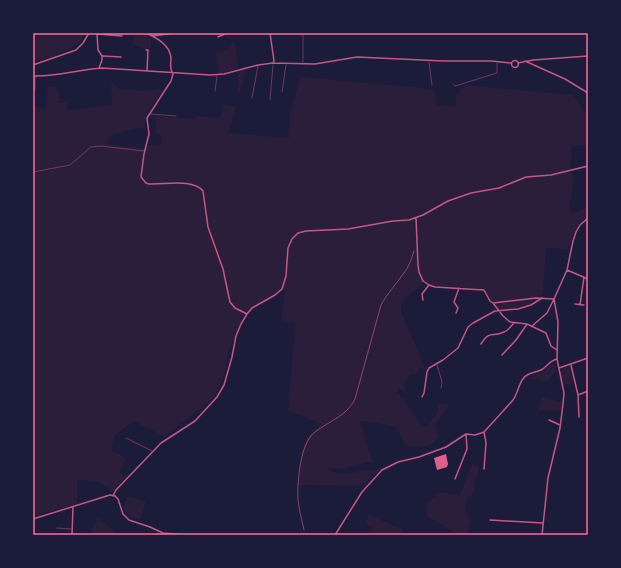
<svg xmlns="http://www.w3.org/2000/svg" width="621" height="568" font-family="'Golos Text',sans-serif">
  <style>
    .green { fill: #2a1e3b }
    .building { fill: #dd5f8e }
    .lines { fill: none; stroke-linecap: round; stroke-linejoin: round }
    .path { stroke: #ff6b9d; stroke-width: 0.5 }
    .service { stroke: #c65784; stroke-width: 0.5 }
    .minor { stroke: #c65784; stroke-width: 1.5 }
    .neatline { fill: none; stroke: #ff6b9d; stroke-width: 1.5 }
  </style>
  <rect width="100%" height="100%" fill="#1b1b3a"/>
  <path class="green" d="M33 33H86C75 52 52 56 33 62Z
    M134 33H140L151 38V48L145 49 133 45Z
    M235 40 238 69 219 75 216 52H224Z
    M246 69 240 93H238V72Z
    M300 77 434 89 437 105 456 106V95L465 85 573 95 588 116V145L571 146 572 156 570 164 574 180 569 211 578 212 588 205V215C577 225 572 235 568 249L546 248 543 295 538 296 527 307 500 311 491 302 485 289 430 285 425 281 401 303V311L426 370 420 368 416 375 411 374 405 382 406 394 398 387 397 393 404 399 409 408 416 416 418 422 426 427C433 419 439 414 438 403L449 405 435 425 439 438 428 446 407 447 396 427 383 424 360 421 371 458 375 461 341 469 326 468C337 478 367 470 382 469L368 480 364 486 298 485 302 450 306 438 321 424 288 410 295 323 281 321 285 290 243 316 229 350 223 379 214 397 165 437 134 421 115 435 111 450 127 458 120 472 126 477 113 492 97 481 77 480V504L33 516V106L46 108 48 87H57V91H59L58 103 67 102 68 111 112 104 111 82 120 90 130 89 141 91 160 89 163 90C157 100 142 115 145 127L114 134 105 144 147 149 149 145H162V135H156V116L195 119 196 116 221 118 223 104 236 107 229 133 289 138 290 115Z
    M551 364 556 366 557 370 547 382 527 378 543 372Z
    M570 366 573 384 563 385 561 370 562 368Z
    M542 397 562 402 561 410H538Z
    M472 464 479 466 472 497 468 496 465 513 471 518 467 535H459L427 516 426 505 439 492 460 495Z
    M127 496 146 502 140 520C123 515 123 512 127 496Z
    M369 515 402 529V532L398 535H369L371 528 366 523Z
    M98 517 118 535H90Z"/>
  <path class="building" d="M446 454 448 464 447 467 437 470 434 458Z"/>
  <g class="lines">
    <path class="path" d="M304 530C302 520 299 510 298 500 297 482 300 443 315 432 329 421 347 416 355 399L381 305C387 293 396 285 403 274 409 267 411 260 414 251"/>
    <path class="service" d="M303 33V62
      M429 62 432 85
      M35 77V90
      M453 84 455 86 497 73V63
      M215 91 217 76
      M282 92 286 65
      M252 98 258 66
      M270 100 273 65
      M150 114 176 116
      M33 172 70 165 91 147 101 146 144 151
      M437 365 442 382 441 388
      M126 438 152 451
      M57 528 71 529
      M305 533 306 535"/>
    <path class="minor" d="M97 33 98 50 102 56V60L99 68
      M146 33C157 38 170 45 171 58 171 65 169 68 173 74L171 81 147 118 149 134 144 154 141 177 146 183 149 184C164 185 193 178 203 191L208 227 223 269 230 302 235 308 247 314
      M270 33 274 61 273 63
      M98 34 122 36
      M152 36 175 33
      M218 37 227 33
      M146 50H148L147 71
      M103 56 121 57
      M511.5 64a3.5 3.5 0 1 1 7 0a3.5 3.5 0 1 1-7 0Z
      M525 61 565 79 588 93
      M518 63 533 60 588 56
      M33 65 76 50 83 43 89 33
      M33 76C57 77 79 69 102 68L210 75 224 74 258 65 273 63 315 64 357 57 443 61H492L511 63
      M416 218 418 265 419 272 423 281 429 285 435 287 484 290 490 301 493 303 503 316 510 322 527 324 546 333 551 346 557 350
      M567 270 588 279
      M423 300 422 294 429 285
      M493 303 536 298 554 299 547 313 532 326
      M575 304 584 305
      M580 305 584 277
      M456 313 458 308 454 302 459 288
      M481 344C490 329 493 338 504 332 508 331 511 326 514 323
      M502 355 516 340 527 324
      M571 365 578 395 579 417
      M559 368 588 358
      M578 395 588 391
      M422 397 424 393 427 372 429 368 443 360 458 348 468 327 473 323 495 311 518 309 531 305 542 298
      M549 420 560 425
      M484 432 486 443 484 469
      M455 479 467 449 466 434
      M113 496 116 490 161 443 195 421 217 397 224 385 232 357 236 336 241 324 247 314 252 308 275 295 282 289 286 276 288 248 292 239 298 233 306 231 348 229 393 221 409 220 423 215 448 201 471 193 499 188 526 177 551 175 588 166
      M33 519 110 495 115 496 118 499 123 514 129 520 150 527 163 533 186 535
      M490 520 543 523
      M72 535 73 507
      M335 535 362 492 382 470 398 462 419 457 446 447 466 434 475 435 484 432 513 400C519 392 519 378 529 374 533 372 537 372 541 370 547 367 549 361 557 359
      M542 535 548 478 560 428 563 404 564 393 557 359 558 322 554 299 567 270 573 241 576 232 580 225 588 218"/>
  </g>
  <rect width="621" height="568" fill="none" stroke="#1b1b3a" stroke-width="68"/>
  <rect x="34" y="34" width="553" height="500" class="neatline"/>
</svg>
